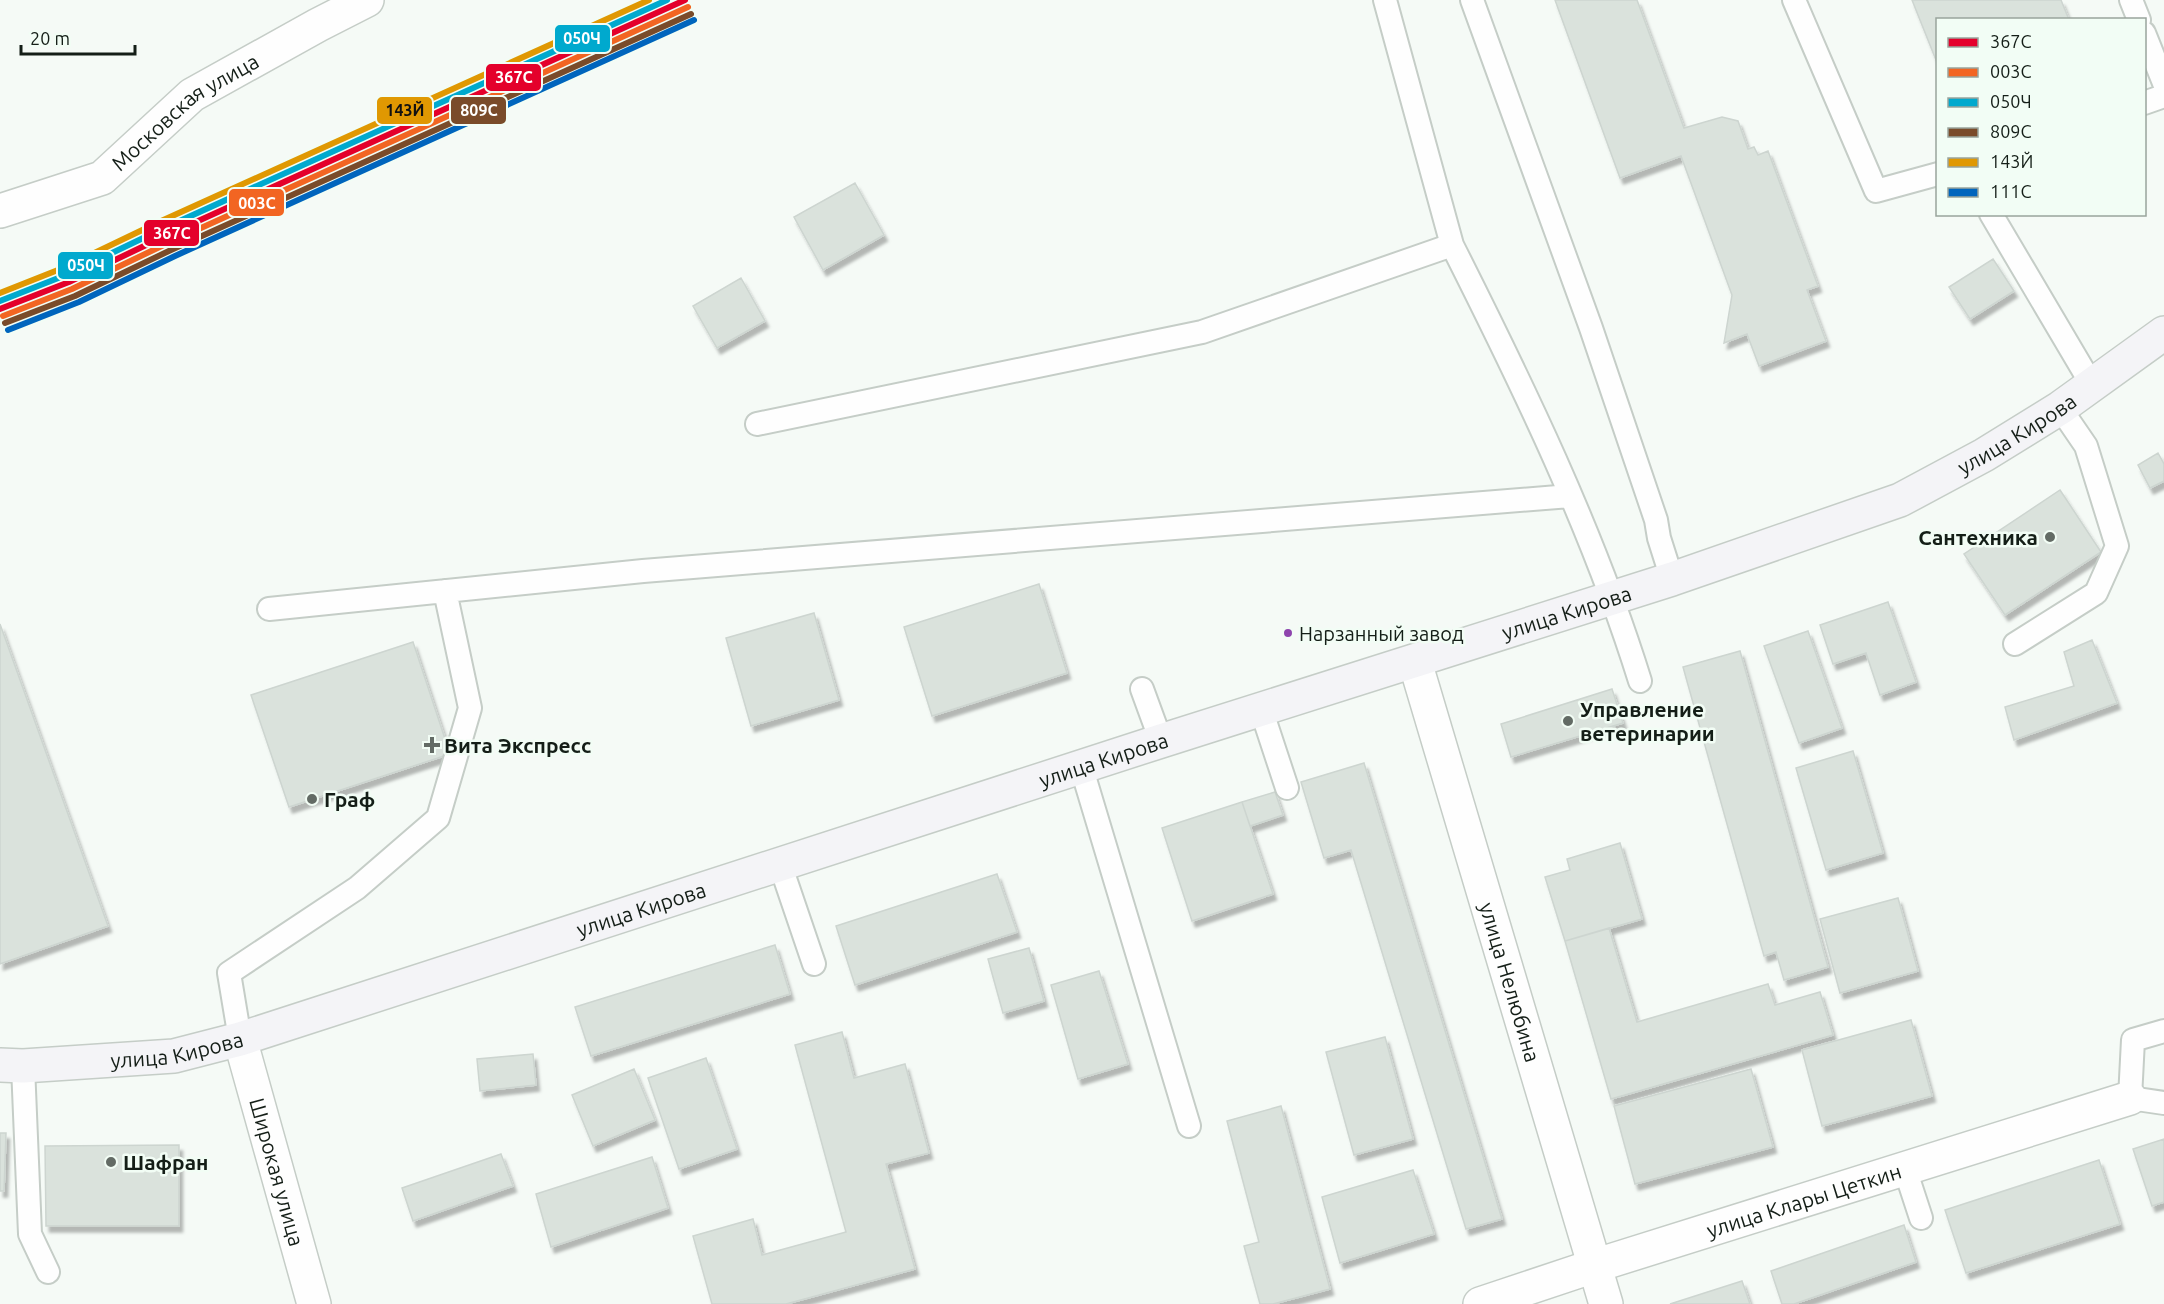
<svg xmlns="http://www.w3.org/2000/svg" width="2164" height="1304" font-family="Ubuntu,sans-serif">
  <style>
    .building { fill: #dae2dc; stroke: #cdd5d0; stroke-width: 1.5; filter: url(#shadow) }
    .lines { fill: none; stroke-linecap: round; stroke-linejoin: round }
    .lane-casing { stroke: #c5cdc7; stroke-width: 26 }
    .street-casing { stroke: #c5cdc7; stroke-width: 36 }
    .secondary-casing { stroke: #c5cdc7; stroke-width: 36 }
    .lane { stroke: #fefefe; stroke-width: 22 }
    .street { stroke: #fefefe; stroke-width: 33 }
    .secondary { stroke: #f4f4f7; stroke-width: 33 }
    .rail-1-casing { stroke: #f2fdf5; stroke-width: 10 }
    .rail-2-casing { stroke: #f2fdf5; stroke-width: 10 }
    .rail-3-casing { stroke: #f2fdf5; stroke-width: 10 }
    .rail-4-casing { stroke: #f2fdf5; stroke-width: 10 }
    .rail-5-casing { stroke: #f2fdf5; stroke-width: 10 }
    .rail-6-casing { stroke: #f2fdf5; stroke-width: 10 }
    .rail-1 { stroke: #e4002b; stroke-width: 6 }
    .rail-2 { stroke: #f26522; stroke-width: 6 }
    .rail-3 { stroke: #00a9ce; stroke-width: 6 }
    .rail-4 { stroke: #7a4b2a; stroke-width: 6 }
    .rail-5 { stroke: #e09802; stroke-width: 6 }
    .rail-6 { stroke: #0065bd; stroke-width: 6 }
    .poi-dot { fill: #636b65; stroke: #f2fdf5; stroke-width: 2 }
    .bus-dot { fill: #8e44ad; stroke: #f2fdf5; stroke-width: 2 }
    .labels { text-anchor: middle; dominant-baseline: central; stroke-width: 5; stroke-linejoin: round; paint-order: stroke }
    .bus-label { font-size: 20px; fill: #141e17; stroke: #f2fdf5; text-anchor: start }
    .street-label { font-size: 21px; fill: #141e17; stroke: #f2fdf5 }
    .poi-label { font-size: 21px; font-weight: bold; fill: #141e17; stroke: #f2fdf5; text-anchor: start }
    .line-badge { stroke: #f2fdf5; stroke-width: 2 }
    .badge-label { font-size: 16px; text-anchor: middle; font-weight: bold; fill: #fff }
    .pale-badge-label { font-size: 16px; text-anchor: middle; font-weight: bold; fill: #111 }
  </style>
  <defs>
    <filter id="shadow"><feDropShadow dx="3.5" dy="6" stdDeviation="1.5" flood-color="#0004"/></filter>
  </defs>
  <rect width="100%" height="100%" fill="#f5faf6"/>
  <path class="building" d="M1555 0H1637L1684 128 1722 117 1738 121 1748 149 1754 147 1758 155 1768 151 1818 286 1807 290 1826 341 1759 366 1747 334 1724 343 1732 295 1681 156 1620 178Z
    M1912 0H2061L2069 20H1938V65Z
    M855 183 884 235 823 270 794 217Z
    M1993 259 2014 291 1970 319 1949 287Z
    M741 278 765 321 717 348 693 306Z
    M2158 453 2164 464V481L2150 488 2138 465Z
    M2060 490 2101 552 2005 615 1964 554Z
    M1039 584 1067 673 932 716 904 627Z
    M1888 602 1916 682 1880 695 1866 653 1833 664 1820 625Z
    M814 613 839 700 751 726 726 638Z
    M0 624 108 926 0 964Z
    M1808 631 1842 728 1799 743 1764 646Z
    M2092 640 2117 703 2014 740 2005 707 2074 686 2064 652Z
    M413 642 450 754 289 807 251 695Z
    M1740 651 1828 967 1784 980 1776 952 1764 956 1683 667Z
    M1612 689 1623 723 1511 757 1501 724Z
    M1853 751 1883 853 1826 870 1796 768Z
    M1364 763 1502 1219 1466 1229 1351 850 1324 858 1301 782Z
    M1275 792 1283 815 1250 826 1242 802Z
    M1242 802 1273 894 1192 921 1162 828Z
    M1620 843 1642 919 1565 941 1545 877 1570 870 1567 859Z
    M997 874 1017 932 855 985 836 926Z
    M1898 898 1918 971 1840 993 1820 919Z
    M1609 928 1637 1022 1768 984 1775 1005 1820 992 1833 1035 1611 1099 1565 941Z
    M775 945 790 994 591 1056 575 1007Z
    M1029 948 1044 1001 1003 1013 988 959Z
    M1099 971 1128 1064 1078 1079 1051 985Z
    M1911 1020 1932 1096 1822 1126 1802 1050Z
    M842 1032 854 1078 905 1064 929 1153 886 1164 915 1269 786 1304H712L693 1236 753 1219 762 1255 846 1232 795 1045Z
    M1385 1037 1413 1139 1354 1155 1326 1052Z
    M533 1054 536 1085 480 1091 477 1059Z
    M706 1058 737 1149 679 1169 648 1078Z
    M634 1069 655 1120 593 1146 572 1095Z
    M1751 1069 1773 1147 1635 1184 1614 1106Z
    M1281 1106 1330 1289 1273 1304H1260L1244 1246 1259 1242 1227 1121Z
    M0 1133H6L4 1191H0Z
    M2164 1139V1202L2152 1206 2133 1149Z
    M179 1145V1226H46L45 1146Z
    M501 1154 513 1186 413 1221 402 1188Z
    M652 1157 668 1208 551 1247 536 1194Z
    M2099 1160 2120 1224 1966 1273 1945 1210Z
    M1413 1170 1434 1234 1340 1263 1322 1197Z
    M1904 1225 1916 1262 1794 1304H1782L1771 1271Z
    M1742 1281 1750 1304H1670Z"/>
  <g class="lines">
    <defs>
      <path id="lane" d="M1385 0 1452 245
        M1472 0 1591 328 1656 520 1659 538 1672 579
        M1794 0 1876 191 1938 174
        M2131 0 2139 20
        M2144 33 2164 83
        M2144 103 2164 96
        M1991 214 2092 385
        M757 424 1202 332 1452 245C1523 386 1593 530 1640 681
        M269 609 643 571 1570 496
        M2015 644 2096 593 2117 546 2086 446 2060 408
        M1142 689 1161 741
        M1261 709 1287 788
        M1081 766 1189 1126
        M780 864 814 964
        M2164 1031 2133 1040 2130 1098 2164 1103
        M240 1039 229 973 357 888 438 818 470 708 445 591
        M23 1066 30 1234 48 1272
        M1905 1169 1921 1218"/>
      <g id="street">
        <path id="s1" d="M0 211 102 178 192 95 318 25 367 0"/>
        <path id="s2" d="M1415 662 1606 1304"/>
        <path id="s3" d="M240 1039 314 1304"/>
        <path id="s4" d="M1480 1304 1594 1266 2130 1098"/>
      </g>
      <g id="secondary">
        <path id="s5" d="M0 1065 23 1066 174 1056 240 1039 1161 741 1672 579 1900 500 1984 455 2060 408 2164 333"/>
      </g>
    </defs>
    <use href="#lane" class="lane-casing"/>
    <use href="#street" class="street-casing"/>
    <use href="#secondary" class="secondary-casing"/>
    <use href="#lane" class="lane"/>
    <use href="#street" class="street"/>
    <use href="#secondary" class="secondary"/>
    <defs>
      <path id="rail-1" d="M0 309 69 282 165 236 685 0"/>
      <path id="rail-2" d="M3 316 72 289 168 243 688 7"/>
      <path id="rail-3" d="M0 301 66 275 162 229 667 0"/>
      <path id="rail-4" d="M5 323 75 296 171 250 691 14"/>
      <path id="rail-5" d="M0 293 63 268 159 222 649 0"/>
      <path id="rail-6" d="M8 330 79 302 175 256 694 20"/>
    </defs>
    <use href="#rail-1" class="rail-1-casing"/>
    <use href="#rail-2" class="rail-2-casing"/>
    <use href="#rail-3" class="rail-3-casing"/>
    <use href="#rail-4" class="rail-4-casing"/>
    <use href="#rail-5" class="rail-5-casing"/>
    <use href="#rail-6" class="rail-6-casing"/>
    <use href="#rail-1" class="rail-1"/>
    <use href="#rail-2" class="rail-2"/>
    <use href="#rail-3" class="rail-3"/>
    <use href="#rail-4" class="rail-4"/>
    <use href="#rail-5" class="rail-5"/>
    <use href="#rail-6" class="rail-6"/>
  </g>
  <g class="poi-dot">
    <circle cx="2050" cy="537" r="6"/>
    <circle cx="1568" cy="721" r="6"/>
    <path d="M429 736h6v6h6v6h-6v6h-6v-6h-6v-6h6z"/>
    <circle cx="312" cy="799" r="6"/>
    <circle cx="111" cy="1162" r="6"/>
  </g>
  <circle class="bus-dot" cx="1288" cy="633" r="5"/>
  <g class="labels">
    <g class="bus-label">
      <text x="1299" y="633">Нарзанный завод</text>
    </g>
    <g class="street-label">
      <text stroke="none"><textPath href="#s1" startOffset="214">Московская улица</textPath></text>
      <text stroke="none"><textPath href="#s5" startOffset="2122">улица Кирова</textPath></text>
      <text stroke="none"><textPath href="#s5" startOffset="1636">улица Кирова</textPath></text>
      <text stroke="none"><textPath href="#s5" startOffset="1150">улица Кирова</textPath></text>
      <text stroke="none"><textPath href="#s5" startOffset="664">улица Кирова</textPath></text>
      <text stroke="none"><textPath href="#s2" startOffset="334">улица Нелюбина</textPath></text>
      <text stroke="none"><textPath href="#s5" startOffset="178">улица Кирова</textPath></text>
      <text stroke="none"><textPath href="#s3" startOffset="138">Широкая улица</textPath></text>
      <text stroke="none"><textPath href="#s4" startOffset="340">улица Клары Цеткин</textPath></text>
    </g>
    <g class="poi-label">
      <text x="2038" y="537" text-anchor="end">Сантехника</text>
      <text x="1580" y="709">Управление<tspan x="1580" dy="24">ветеринарии</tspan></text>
      <text x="444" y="745">Вита Экспресс</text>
      <text x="324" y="799">Граф</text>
      <text x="123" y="1162">Шафран</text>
    </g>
  </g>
  <g class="line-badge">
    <rect x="554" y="24" width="57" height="29" rx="6" fill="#00a9ce"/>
    <rect x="485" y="63" width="57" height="29" rx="6" fill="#e4002b"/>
    <rect x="450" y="96" width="57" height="29" rx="6" fill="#7a4b2a"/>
    <rect x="376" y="96" width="57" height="29" rx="6" fill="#e09802"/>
    <rect x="228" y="188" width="57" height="29" rx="6" fill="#f26522"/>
    <rect x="143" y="219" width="57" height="28" rx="6" fill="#e4002b"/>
    <rect x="57" y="251" width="57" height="29" rx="6" fill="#00a9ce"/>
  </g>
  <g class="badge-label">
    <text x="582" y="44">050Ч</text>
    <text x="514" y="83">367С</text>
    <text x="479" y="116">809С</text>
    <text x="257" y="209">003С</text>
    <text x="172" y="239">367С</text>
    <text x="86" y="271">050Ч</text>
  </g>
  <g class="pale-badge-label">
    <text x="405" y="116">143Й</text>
  </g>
  <rect x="1936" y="18" width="210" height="198" fill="#f2fdf5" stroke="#99a49c" stroke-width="1.5"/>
  <rect x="1948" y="38" width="30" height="9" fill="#e4002b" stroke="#99a49c" stroke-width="1.5"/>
  <text x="1990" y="48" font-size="18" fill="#141e17">367С</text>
  <rect x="1948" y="68" width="30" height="9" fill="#f26522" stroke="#99a49c" stroke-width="1.5"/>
  <text x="1990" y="78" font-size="18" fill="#141e17">003С</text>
  <rect x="1948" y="98" width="30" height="9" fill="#00a9ce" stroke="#99a49c" stroke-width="1.5"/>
  <text x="1990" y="108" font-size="18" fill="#141e17">050Ч</text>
  <rect x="1948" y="128" width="30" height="9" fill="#7a4b2a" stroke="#99a49c" stroke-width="1.5"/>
  <text x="1990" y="138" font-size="18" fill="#141e17">809С</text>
  <rect x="1948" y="158" width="30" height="9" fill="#e09802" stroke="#99a49c" stroke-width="1.5"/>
  <text x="1990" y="168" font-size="18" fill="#141e17">143Й</text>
  <rect x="1948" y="188" width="30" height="9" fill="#0065bd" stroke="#99a49c" stroke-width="1.5"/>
  <text x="1990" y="198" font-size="18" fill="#141e17">111С</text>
  <path d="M21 45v9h114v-9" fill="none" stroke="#141e17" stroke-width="3"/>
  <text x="30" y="45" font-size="18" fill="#141e17" stroke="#f2fdf5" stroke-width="4.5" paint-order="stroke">20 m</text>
</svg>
